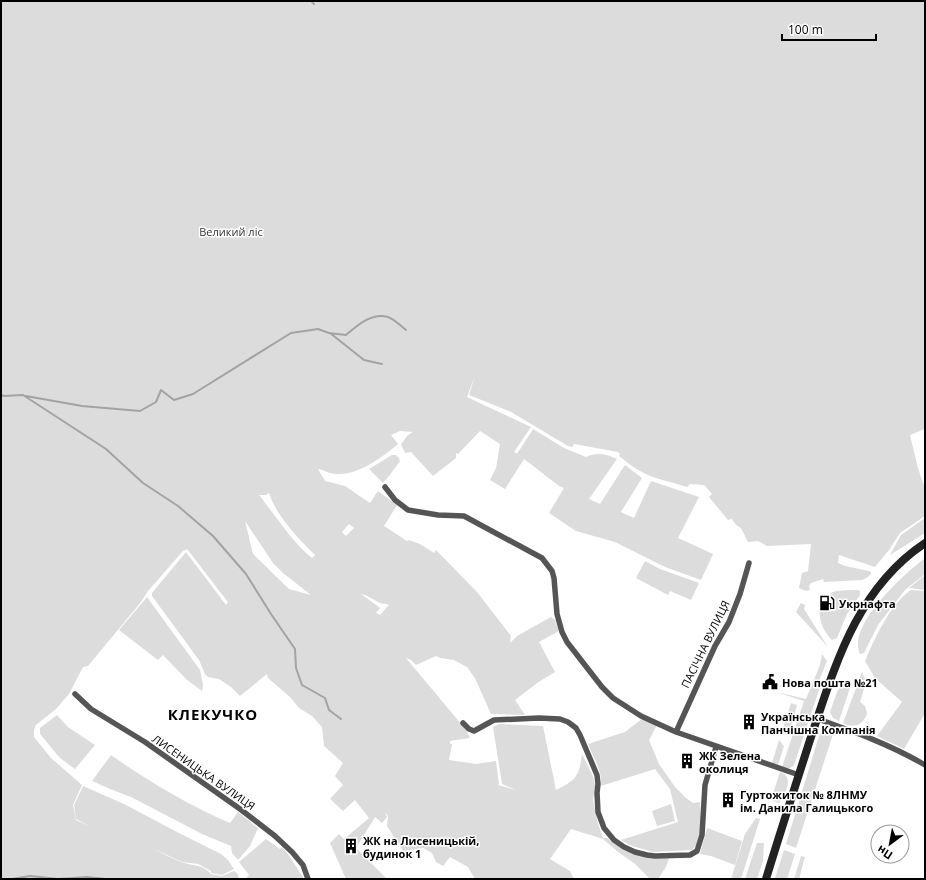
<svg xmlns="http://www.w3.org/2000/svg" width="926" height="880" font-family="'Open Sans',sans-serif">
  <style>
    .green { fill: #dcdcdc; fill-rule: evenodd }
    .lines { fill: none; stroke-linecap: round; stroke-linejoin: round }
    .stream { stroke: #a3a3a3; stroke-width: 2 }
    .minor { stroke: #555; stroke-width: 5.5 }
    .secondary { stroke: #222; stroke-width: 8 }
    .labels { text-anchor: middle; dominant-baseline: central; stroke-width: 3; stroke-linejoin: round; paint-order: stroke }
    .park-label { font-size: 11px; fill: #333; stroke: #fff }
    .poi-label { font-size: 11px; font-weight: bold; fill: #000; stroke: #fff; text-anchor: start }
    .street-label { font-size: 11px; fill: #000; stroke: #fff }
    .district-label { font-size: 15px; font-weight: bold; letter-spacing: 1px; fill: #000; stroke: #fff }
  </style>
  <rect width="100%" height="100%" fill="#fff"/>
  <path class="green" d="M1 1H925V429L910 435 918 468 925 489V516L900 533 889 550 875 567 839 555 838 563 845 566 869 571 871 572V574L868 577 862 580 824 582 823 579 811 583 809 586 810 590 806 591 799 588 802 573 808 571 811 544 767 546 758 541 748 542 741 528 736 525 732 519 728 520 709 497 712 494 704 485 690 484 687 487C672 482 654 479 640 471 633 467 626 461 619 456L620 454 618 452 574 444 572 447 568 446 511 412 469 395 475 376 467 397 531 427 514 452 517 454 533 429 564 448 586 457C598 452 605 454 617 459L589 499 600 504 625 465 642 478 621 512 634 518 651 481 699 497 678 538 713 554 701 580 665 567 615 542 576 531 549 513 564 488 559 486 524 459 505 489 490 480 496 468 500 444 480 431 458 454 456 453V458L433 476 411 452 405 453 401 444 408 435 413 432 400 431 391 435 398 444C381 458 359 475 337 474 330 474 324 470 318 469L325 481 345 486 370 503 378 491 397 505 384 526 407 541 409 540 420 544 434 553 436 550 477 592 511 636 510 643 517 636 551 617 555 620 559 631 539 642 555 672 537 683 515 700 525 715 491 714 475 678 467 667 454 660 440 658 436 656 416 665 411 660 406 658 467 731 470 738 450 741V744H452L449 760 476 764 496 761 499 784 498 785 516 790 502 784 493 727 499 724 543 726 556 790C576 780 579 777 582 754L593 776 595 786 593 800 597 820 603 838H607L623 850 635 854 669 858 666 867 658 879H650L634 863 618 852 603 839 571 829 550 859 570 871 574 879H475L468 867 450 857 443 866 436 862 432 853 423 848 403 851 387 826 388 816 385 812 387 817 382 823 375 817 356 848 387 879H346L330 843 339 834 344 839 369 818 355 800 343 811 330 799 343 785 335 776 343 763 324 746 322 727 312 716 299 708 290 697 268 678 267 674 240 696 231 687 219 679 208 677 205 674 199 660 152 596V593L186 552 226 605 228 602 187 549 183 551 148 591 141 602 88 666 83 667 69 694 56 709 36 725 34 730V737L51 758 82 785 73 805 76 820 91 827 76 819 74 805 83 786 124 804 175 831 221 854 228 860 234 869 222 875 211 873V871L198 864 182 862 152 848C162 853 171 858 181 862 192 866 203 864 211 874L222 876 234 871 238 874 239 879H1ZM269 493C277 517 298 538 315 555L312 558C291 541 276 516 259 495H266ZM245 521 273 563 283 573 311 595 289 589 253 554ZM349 524 354 528 346 536 342 532ZM361 594C370 596 373 600 380 603 383 604 386 603 389 605L380 615 376 613 380 608Z
    M392 455H396L399 458 400 461 389 476 383 483 369 469Z
    M925 518V533L890 555 901 535Z
    M925 558V574L905 590 878 625 864 653 860 654C847 625 904 574 925 558Z
    M645 561 660 569 699 583 691 600 670 591 668 595 636 578Z
    M925 575V590L909 588Z
    M858 590 860 591V595L847 614 837 638 832 640C821 629 814 610 826 598 828 596 830 593 833 592 840 590 851 590 858 590Z
    M911 590 925 591V713L904 749 877 736 902 702 875 678 865 661C875 638 890 604 911 590Z
    M147 597 200 670 203 685 202 691 186 679 163 655 158 660 119 630Z
    M801 603 805 605 804 609 828 647 796 612Z
    M822 654 827 661 820 678 821 684 794 765C790 770 787 768 782 767L804 701 776 692 806 699 820 665Z
    M862 672 866 682 860 702 865 706 867 713C864 725 853 729 843 723Z
    M843 682 851 685 839 721 833 718 830 712 837 692Z
    M791 703 797 705 789 733 781 735Z
    M57 715 68 727 95 745 75 769 60 758 40 734V728Z
    M643 718 657 725 649 740 659 764 675 787 686 798 693 803 700 802C700 817 704 839 692 850L653 852 632 846 621 840 678 822 670 789 655 769 601 786C603 772 593 757 588 744L625 732Z
    M830 728H835L796 848 786 844 819 736 825 729Z
    M779 740 784 746 778 765 772 763Z
    M111 755C148 781 188 805 230 823L238 812 258 828 250 846 238 860 232 853 231 846 202 834 131 797 110 789 92 781Z
    M780 772C795 777 785 794 779 803L771 800Z
    M671 804 675 821 657 826 652 811Z
    M756 818 760 819 741 879H731L745 834Z
    M707 828 742 841 735 865 711 856 700 854Z
    M266 839 280 849 282 847 288 854 304 879H245L249 875 239 862Z
    M757 843H764L763 861 757 879H745Z
    M784 850 795 854 787 879 775 878Z
    M801 856 805 857 799 879H794Z"/>
  <g class="lines">
    <path class="stream" d="M311 1 314 4
      M330 333 364 360 382 364
      M1 395 4 396 23 395 106 449 143 483 178 506 213 536 246 574 271 614 295 649 296 668 302 685 325 698 329 710 341 719
      M26 396 82 406 140 411 156 402 161 390 174 400 193 394 291 333 318 329 329 333 346 335C358 325 372 312 388 317 394 319 401 326 406 330
      M12 879 30 876 58 879 87 877 106 879"/>
    <path class="minor" d="M385 487 395 500 408 510 438 515 464 516 542 558 552 571 554 578 557 614 562 632 567 642 602 687 613 698 641 716 676 732 799 775
      M75 694 91 709 145 742 240 809 275 836 292 852 303 865 308 879
      M818 719C855 732 891 745 925 765
      M463 723 469 729 474 731 494 720 539 718 560 719 568 722 576 728 580 735 597 775 598 784 597 793 598 812 604 828 614 840 624 847 635 852 647 855 655 856 690 855 697 851 702 835 705 785 716 747
      M676 732 715 646 729 622 740 594 749 563"/>
    <path class="secondary" d="M766 879C780 833 795 787 810 740 835 666 856 589 925 543"/>
  </g>
  <defs>
    <symbol id="fuel-bare" viewBox="-9 -9 18 18"><path d="M-5.5-6h7V0h2V4h1.3V-2.5L3-4.5l.8-.8L6-3V5H2.5V1h-1V6h-7ZM-4.2-4.7v3.2H.2V-4.7Z" fill="#000" stroke="#fff" stroke-width="2.5" paint-order="stroke"/></symbol>
    <symbol id="civic-bare" viewBox="-9 -9 18 18"><path d="M-.6-6.5H3V-4.5H.6V-3L4-1V1h2V6H-6V1h2V-1L-.6-3ZM-1.2 2.5V6h2.4V2.5Z" fill="#000" stroke="#fff" stroke-width="2.5" paint-order="stroke"/></symbol>
    <symbol id="building-bare" viewBox="-9 -9 18 18"><path d="M-4-6H4V6H1V3H-1V6H-4ZM-2.5-4.3h1.7v1.8h-1.7ZM.8-4.3h1.7v1.8H.8ZM-2.5-1h1.7V.8h-1.7ZM.8-1h1.7V.8H.8Z" fill="#000" stroke="#fff" stroke-width="2.5" paint-order="stroke"/></symbol>
  </defs>
  <g fill-rule="evenodd">
    <use href="#fuel-bare" x="816" y="592" width="22" height="22"/>
    <use href="#civic-bare" x="759" y="671" width="22" height="22"/>
    <use href="#building-bare" x="738" y="711" width="22" height="22"/>
    <use href="#building-bare" x="676" y="750" width="22" height="22"/>
    <use href="#building-bare" x="717" y="789" width="22" height="22"/>
    <use href="#building-bare" x="340" y="835" width="22" height="22"/>
  </g>
  <g class="labels">
    <g class="park-label">
      <text x="231" y="231">Великий ліс</text>
    </g>
    <g class="poi-label">
      <text x="839" y="603">Укрнафта</text>
      <text x="782" y="682">Нова пошта №21</text>
      <text x="761" y="716">Українська<tspan x="761" dy="13">Панчішна Компанія</tspan></text>
      <text x="699" y="755">ЖК Зелена<tspan x="699" dy="13">околиця</tspan></text>
      <text x="740" y="794">Гуртожиток № 8ЛНМУ<tspan x="740" dy="13">ім. Данила Галицького</tspan></text>
      <text x="363" y="840">ЖК на Лисеницькій,<tspan x="363" dy="13">будинок 1</tspan></text>
    </g>
    <g class="street-label">
      <text transform="translate(705 644) rotate(-64)">ПАСІЧНА ВУЛИЦЯ</text>
      <text transform="translate(204 772) rotate(35)">ЛИСЕНИЦЬКА ВУЛИЦЯ</text>
    </g>
    <g class="district-label">
      <text x="213" y="714">КЛЕКУЧКО</text>
    </g>
  </g>
  <rect width="926" height="880" fill="none" stroke="#000000" stroke-width="4"/>
  <g transform="translate(890 844) rotate(212)"><circle r="19" fill="#ffffff" stroke="#999999"/>
  <path d="M0-3L7 15L0 10L-7 15Z" fill="#000000"/>
  <text y="-6" font-size="11" font-weight="bold" text-anchor="middle" fill="#000000">Пн</text>
  </g>
  <path d="M782 34v6h94v-6" fill="none" stroke="#000000" stroke-width="2"/>
  <text x="788" y="34" font-size="12" fill="#000000" stroke="#ffffff" stroke-width="3" paint-order="stroke">100 m</text>
</svg>
